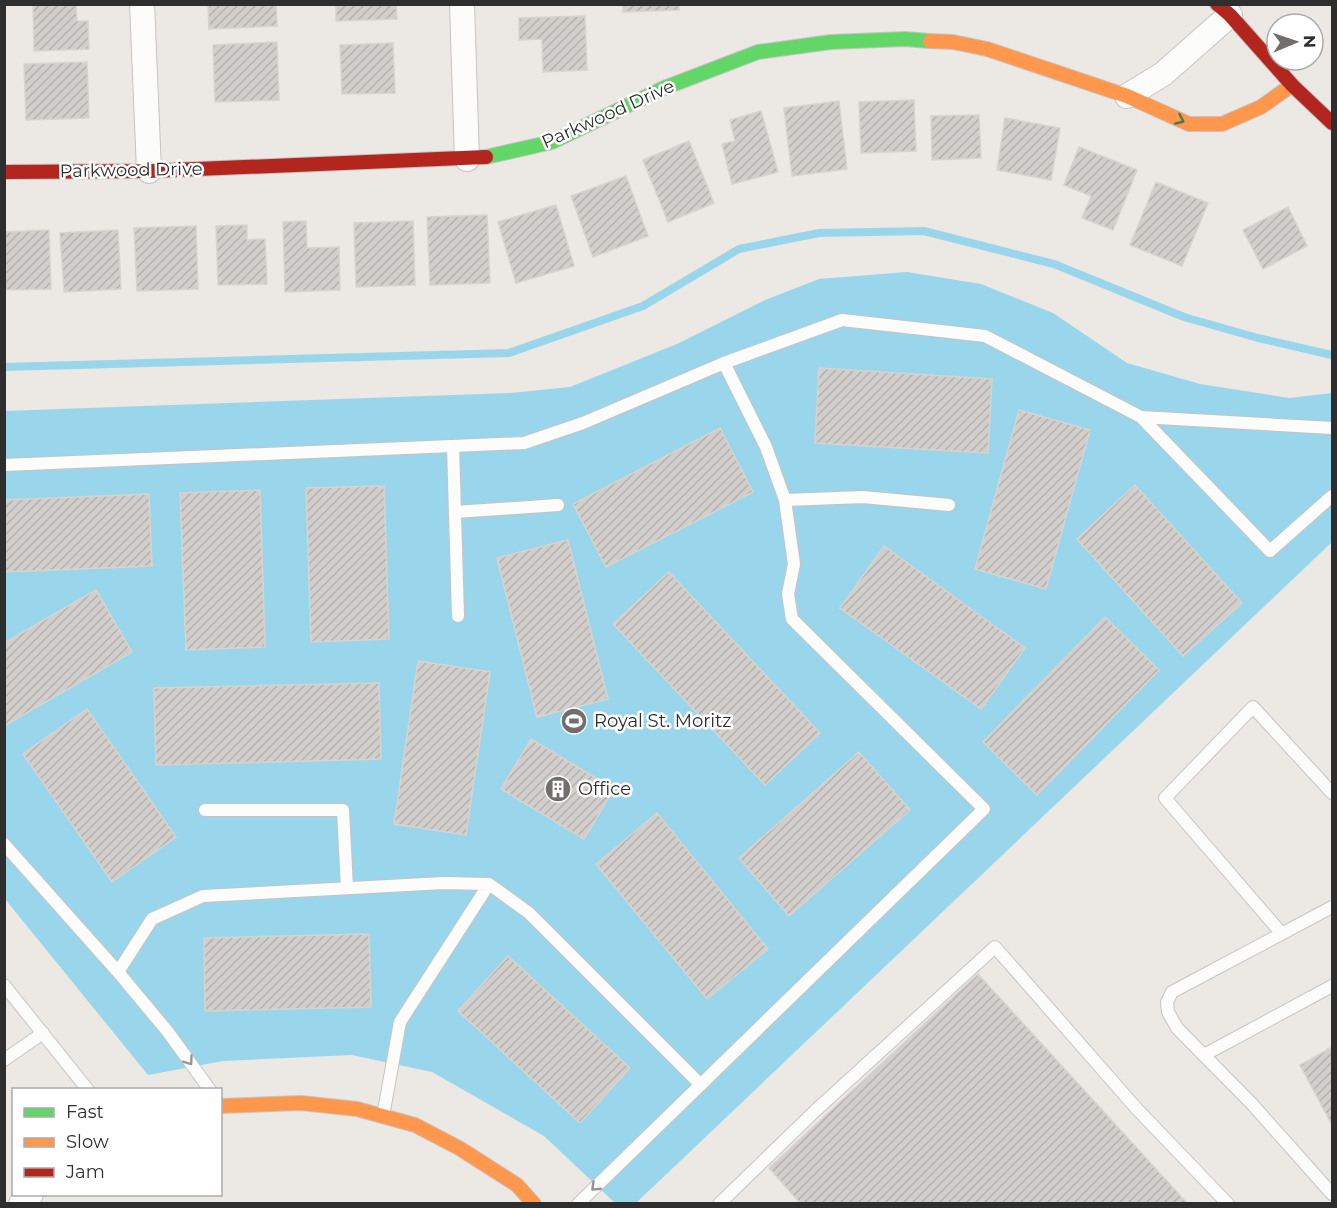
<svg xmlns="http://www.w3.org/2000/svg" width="1337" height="1208" font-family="Montserrat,sans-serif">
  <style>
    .water { fill: #99d6ec }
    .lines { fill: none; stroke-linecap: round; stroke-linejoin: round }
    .stream { stroke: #99d6ec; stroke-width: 8 }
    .building { fill: url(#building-hatch); stroke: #d7d4d0; stroke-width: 1.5 }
    .lane-casing { stroke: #c5c4c5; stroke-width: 14 }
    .street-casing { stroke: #c5c4c5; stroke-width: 26 }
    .fast-casing { stroke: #c5c4c5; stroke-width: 16 }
    .slow-casing { stroke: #c5c4c5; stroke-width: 16 }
    .jam-casing { stroke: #c5c4c5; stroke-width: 16 }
    .lane { stroke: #fcfcfb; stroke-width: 12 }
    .street { stroke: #fcfcfb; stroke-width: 24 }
    .fast { stroke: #63d668; stroke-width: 14 }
    .slow { stroke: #ff974d; stroke-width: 14 }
    .jam { stroke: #b3261e; stroke-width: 14 }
    .oneway { stroke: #467a48 }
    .oneway2 { stroke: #959594 }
    .labels { text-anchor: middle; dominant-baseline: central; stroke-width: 5; stroke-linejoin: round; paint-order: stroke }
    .street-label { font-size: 18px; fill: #2e2e2e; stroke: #fff }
    .poi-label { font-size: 18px; fill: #2e2e2e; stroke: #fff; text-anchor: start }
  </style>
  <defs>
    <pattern id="building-hatch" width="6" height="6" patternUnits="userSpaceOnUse" patternTransform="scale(1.5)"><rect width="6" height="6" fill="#d1cecb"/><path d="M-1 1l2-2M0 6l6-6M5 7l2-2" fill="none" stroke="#b4b1af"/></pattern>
  </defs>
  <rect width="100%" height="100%" fill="#ece8e4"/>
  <path class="water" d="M907 272 981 284 1053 313 1127 363 1200 384 1289 398 1332 393V542L636 1203H615L544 1136 432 1072 352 1055 223 1061 148 1075 5 899 4 411 511 393 570 387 677 344 765 300 819 279Z"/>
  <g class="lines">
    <path class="stream" d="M4 367 509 353 643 306 739 249 819 233 924 231 1054 264 1184 317 1258 338 1332 355"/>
  </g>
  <path class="building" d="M33 4H76L77 21H88L89 49 34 51Z
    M208 4H276L277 26 209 29Z
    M336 4H396L397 19 336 21Z
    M623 4H679V10L623 12Z
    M585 16 587 70 543 72 542 39 519 40V18Z
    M277 42 279 100 215 102 213 45Z
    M393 43 395 93 342 94 340 45Z
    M87 62 89 118 26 120 24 64Z
    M914 100 916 151 861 153 859 102Z
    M839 101 847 169 792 176 784 108Z
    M761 111 778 172 732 184 722 144 735 141 730 120Z
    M979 115 981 158 932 160 931 116Z
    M1005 118 1060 128 1051 180 997 170Z
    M689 141 714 203 668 222 643 160Z
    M1079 147 1137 170 1113 230 1082 218 1091 196 1064 185Z
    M626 176 648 236 593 257 571 196Z
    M1156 182 1208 203 1182 266 1130 245Z
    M556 205 574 266 516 283 498 222Z
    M1288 207 1307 246 1263 269 1243 230Z
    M487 215 490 283 430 285 427 217Z
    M306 221 307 248 339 247 340 290 285 292 283 222Z
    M413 221 415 285 356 287 354 223Z
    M247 225V240L265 239 267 284 218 285 216 226Z
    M196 226 198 289 137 291 134 228Z
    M49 230 51 289 4 290V232Z
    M118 230 121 289 64 292 60 233Z
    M819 368 992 379 988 453 815 443Z
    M1019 410 1090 430 1046 589 975 569Z
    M720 428 753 492 606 567 573 504Z
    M1135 485 1242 603 1183 656 1077 539Z
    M384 486 389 639 311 642 306 488Z
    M260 490 265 647 186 650 180 493Z
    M149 494 152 566 4 572V500Z
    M568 540 608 699 537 717 497 558Z
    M884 546 1025 648 981 709 840 608Z
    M669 572 820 733 765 785 613 624Z
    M96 590 132 652 4 726V643Z
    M1105 617 1159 670 1037 795 983 742Z
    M418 661 490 672 466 835 394 824Z
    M379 683 381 759 156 765 154 688Z
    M87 709 176 837 112 882 23 754Z
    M531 739 614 789 584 839 501 789Z
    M859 752 910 810 789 916 739 858Z
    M657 813 768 949 707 999 596 864Z
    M369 934 371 1007 205 1011 204 938Z
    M508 956 630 1068 580 1123 458 1011Z
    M978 974 1188 1204H801L769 1168Z
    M1332 1047V1125L1300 1065Z"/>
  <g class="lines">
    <defs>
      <path id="lane" d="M1332 428 1141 417 1270 551 1332 496
        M453 446 458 616
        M4 465 524 443 583 423 724 363 842 320 985 336 1141 417
        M785 500 863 497 949 505
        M455 512 558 505
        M205 810H343L347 888
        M4 844 118 972
        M1332 907 1172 992 1167 1002 1168 1012 1177 1028 1252 1104 1332 1194
        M1282 934 1165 798 1253 707 1332 793
        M4 985 88 1090
        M1204 1055 1332 986
        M4 1060 43 1033
        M210 1090 168 1032 118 972 152 919 203 896 444 883 489 884 529 913 701 1085
        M383 1116 400 1022 489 884
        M578 1204 984 809 792 619 788 594 794 564 785 500 766 447 724 363
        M719 1204 815 1111 995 947 1136 1108 1228 1204"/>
      <path id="street" d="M142 4 149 171
        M462 4 467 159
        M1127 96 1163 74 1230 15
        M21 1204 31 1194"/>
      <path id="fast" d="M486 157 552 142 664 88 758 52 831 42 905 39 930 41"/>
      <path id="slow" d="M930 41 953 42 987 49 1127 96 1189 124H1222L1261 107 1292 85
        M220 1106 301 1103 357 1109 415 1125 459 1148 517 1185 534 1204"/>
      <path id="jam" d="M1217 4 1230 15 1292 85 1332 123
        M4 172 149 171 486 157"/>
    </defs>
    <use href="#lane" class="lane-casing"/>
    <use href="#street" class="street-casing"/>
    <use href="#fast" class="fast-casing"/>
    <use href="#slow" class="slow-casing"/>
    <use href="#jam" class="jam-casing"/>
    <use href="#lane" class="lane"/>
    <use href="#street" class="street"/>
    <use href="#fast" class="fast"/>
    <use href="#slow" class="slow"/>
    <use href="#jam" class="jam"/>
  </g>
  <defs><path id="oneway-chevron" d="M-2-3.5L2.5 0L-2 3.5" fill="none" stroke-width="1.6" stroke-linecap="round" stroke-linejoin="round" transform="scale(1.5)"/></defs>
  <use class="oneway" href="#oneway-chevron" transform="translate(1180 120) rotate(24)"/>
  <g class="oneway2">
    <use href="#oneway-chevron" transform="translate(189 1061) rotate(54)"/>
    <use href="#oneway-chevron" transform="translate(595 1187) rotate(136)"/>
  </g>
  <defs>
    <symbol id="stadium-disc" viewBox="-11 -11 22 22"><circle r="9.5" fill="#706f6e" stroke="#fff"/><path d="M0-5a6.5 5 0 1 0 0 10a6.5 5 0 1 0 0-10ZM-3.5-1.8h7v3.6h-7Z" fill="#fff"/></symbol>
    <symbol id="building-disc" viewBox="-11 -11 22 22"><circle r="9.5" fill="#706f6e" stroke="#fff"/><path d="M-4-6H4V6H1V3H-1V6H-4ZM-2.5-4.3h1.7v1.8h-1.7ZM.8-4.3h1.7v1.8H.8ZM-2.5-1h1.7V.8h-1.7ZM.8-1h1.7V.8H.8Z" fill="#fff"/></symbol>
  </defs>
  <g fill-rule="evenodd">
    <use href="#stadium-disc" x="559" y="706" width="30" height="30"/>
    <use href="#building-disc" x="543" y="774" width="30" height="30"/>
  </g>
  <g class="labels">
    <g class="street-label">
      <text transform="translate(608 114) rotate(-24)">Parkwood Drive</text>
      <text transform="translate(131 170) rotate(-1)">Parkwood Drive</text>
    </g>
    <g class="poi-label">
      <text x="594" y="721">Royal St. Moritz</text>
      <text x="578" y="789">Office</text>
    </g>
  </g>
  <rect width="1337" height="1208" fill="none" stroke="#2e2e2e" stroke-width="12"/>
  <rect x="12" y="1088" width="210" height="108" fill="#ffffff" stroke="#ababab" stroke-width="1.5"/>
  <rect x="24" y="1108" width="30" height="9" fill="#63d668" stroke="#ababab" stroke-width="1.5"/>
  <text x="66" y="1118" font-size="18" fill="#2e2e2e">Fast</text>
  <rect x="24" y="1138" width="30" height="9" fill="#ff974d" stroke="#ababab" stroke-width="1.5"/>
  <text x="66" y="1148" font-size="18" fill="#2e2e2e">Slow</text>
  <rect x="24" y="1168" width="30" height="9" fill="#b3261e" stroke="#ababab" stroke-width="1.5"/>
  <text x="66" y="1178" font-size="18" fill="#2e2e2e">Jam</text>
  <g transform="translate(1295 42) rotate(88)"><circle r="28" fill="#ffffff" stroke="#ababab" stroke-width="1.5"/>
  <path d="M0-4.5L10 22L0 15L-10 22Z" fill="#706f6e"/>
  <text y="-9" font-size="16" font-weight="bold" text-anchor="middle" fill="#2e2e2e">N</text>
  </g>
</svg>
